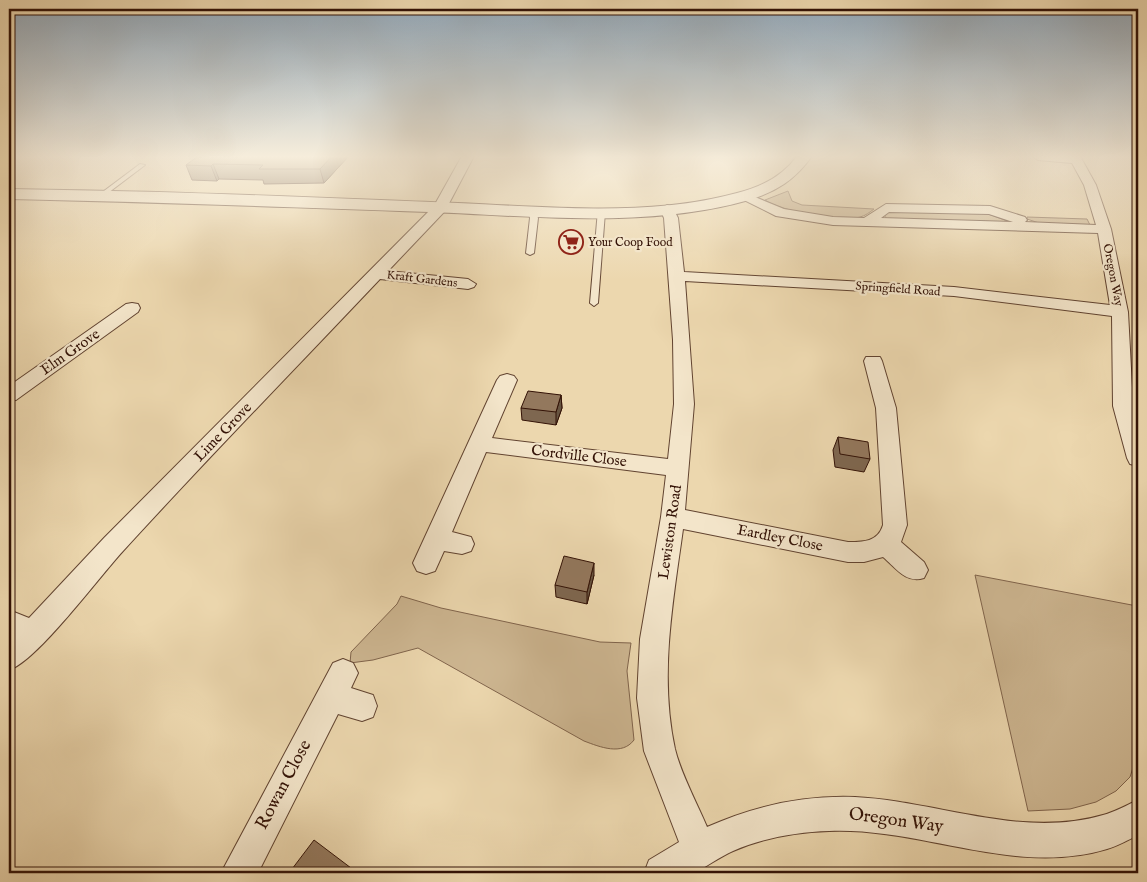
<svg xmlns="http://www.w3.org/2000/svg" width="1147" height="882" font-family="'IM FELL English',serif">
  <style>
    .green { fill: #cdb691; stroke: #80644c }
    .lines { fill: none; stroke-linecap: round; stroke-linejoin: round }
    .service-casing { stroke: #614330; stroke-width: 2 }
    .minor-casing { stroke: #614330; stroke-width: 2 }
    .tertiary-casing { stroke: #614330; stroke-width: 2 }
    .service { fill: #f3e5ca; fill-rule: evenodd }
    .minor { fill: #f3e5ca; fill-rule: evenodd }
    .tertiary { fill: #f3e5ca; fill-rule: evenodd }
    .wall { fill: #7e6750; stroke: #331206 }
    .shaded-wall { fill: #675441; stroke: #331206 }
    .building { fill: #93785d; stroke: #331206 }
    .labels { text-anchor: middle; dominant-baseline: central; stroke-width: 4.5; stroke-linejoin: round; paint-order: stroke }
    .far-poi-label { font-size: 12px; fill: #331206; stroke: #f3e5ca; text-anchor: start }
    .far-street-label { font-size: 12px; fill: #331206; stroke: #f3e5ca }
    .street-label { font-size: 15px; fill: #331206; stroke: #f3e5ca }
    .near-street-label { font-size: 18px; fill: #331206; stroke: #f3e5ca }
  </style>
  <rect width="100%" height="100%" fill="#ecd7ae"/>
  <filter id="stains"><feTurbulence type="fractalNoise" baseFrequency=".004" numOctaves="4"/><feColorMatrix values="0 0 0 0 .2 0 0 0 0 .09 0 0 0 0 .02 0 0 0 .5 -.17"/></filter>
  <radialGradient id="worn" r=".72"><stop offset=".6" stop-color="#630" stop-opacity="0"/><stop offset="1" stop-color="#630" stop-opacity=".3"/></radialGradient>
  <path class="green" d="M788 191 792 201 802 205 874 209C870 212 865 216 860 217 843 223 780 211 765 200Z
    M889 211 983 212 1010 222 887 219 884 215Z
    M1027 217 1087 219 1090 225 1042 224 1027 219Z
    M975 575 1137 606 1138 752 1130 777 1116 791 1096 802 1070 809 1028 811Z
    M401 596 441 608 600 642 631 643 627 671 634 740C622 756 600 747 584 741L418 648 373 660 350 663 351 652 397 604Z"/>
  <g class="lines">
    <defs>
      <path id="service" d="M140 164 145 165 104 196H100V194Z
        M528 209H534L538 218 534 253 530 255 526 253 530 218Z
        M598 210 605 212 598 303 594 306 590 303Z"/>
      <path id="minor" d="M462 156H474L445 211 388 271 468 279 476 284 474 287 468 289 380 279C294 370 207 459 123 551 99 577 37 661 9 670V638L11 637 9 636V610L29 618 104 538 434 206Z
        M1032 156H1080L1096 185 1111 229 1128 312 1133 406 1138 423V466L1130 464 1127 458 1113 406 1112 316 954 296 685 281 694 404 685 510 848 542C863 542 878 542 883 525L876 408 864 361 866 357H880L882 361 896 408 907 525 901 542 924 562 928 570 924 578C906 584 896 568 883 557L864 562H848L683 529C673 602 659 675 675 749 681 774 697 803 707 827 754 806 803 795 855 797 937 801 1021 839 1103 815 1115 812 1127 805 1138 800V835C1128 840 1118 846 1107 849 1015 877 922 827 829 831 797 832 763 838 733 851 719 857 707 867 693 873 684 877 656 873 644 873L649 860 679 842 644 751 637 698 640 639 661 517 666 475 486 452 452 532 471 537 474 544 471 551 462 554 444 551 435 571 426 574 417 571 413 563 497 380 500 376 507 374 514 376 517 380 492 438 668 459 674 404 673 340 664 218 660 209 667 205 672 206 678 218 684 272 954 287 1110 305 1098 233 833 225 776 216 736 196 743 192 784 209 833 217 864 218 886 204 990 206 1025 217 1027 220 1025 222 1096 225 1084 185 1072 163 1038 160ZM889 212 989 214 1013 222 881 218Z
        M132 303 138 304 140 308 138 312 16 400 9 401V386L126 304Z
        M343 659 353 663 358 673 351 688 373 695 377 706 373 717 362 721 338 714 258 873H221L333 663Z"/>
      <path id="tertiary" d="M797 156H812C796 179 776 192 749 200 647 229 534 216 429 212 289 207 149 202 9 199V189L64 190C196 192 327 198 458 203 548 207 650 217 737 193 761 187 783 176 797 156Z"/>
    </defs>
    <use href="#service" class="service-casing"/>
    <use href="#minor" class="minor-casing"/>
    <use href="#tertiary" class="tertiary-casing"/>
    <use href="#service" class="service"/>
    <use href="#minor" class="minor"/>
    <use href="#tertiary" class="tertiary"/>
  </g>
  <path class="wall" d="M348 157 324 183 264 184 263 180 219 179 217 181 192 180 186 165Z
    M561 395 562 408 556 425 522 420 521 408Z
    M838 437 870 459 864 472 835 467 833 450Z
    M594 575 587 604 556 597 555 585Z"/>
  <path class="shaded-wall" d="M332 156 348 157 324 183 320 169Z
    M213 164 219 179 217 181 211 166Z
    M561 395 562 408 556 425V412Z
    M594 563V575L587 604V592Z
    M351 868 357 873H347Z"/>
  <path class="building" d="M198 156H332L320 169H259L263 165 213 164 211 166 186 165Z
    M528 391 561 395 556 412 521 408Z
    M838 437 868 442 870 459 840 454Z
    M564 556 594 563 587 592 555 585Z
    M314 840 351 868 347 873H289Z"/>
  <linearGradient id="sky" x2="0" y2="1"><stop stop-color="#90a7ba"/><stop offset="0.56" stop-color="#f6eddb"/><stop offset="1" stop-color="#f6eddb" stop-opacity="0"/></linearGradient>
  <rect width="1147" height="280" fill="url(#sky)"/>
  <defs>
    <symbol id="supermarket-ring" viewBox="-11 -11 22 22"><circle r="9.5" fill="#f3e5ca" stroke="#8f2418" stroke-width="1.5"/><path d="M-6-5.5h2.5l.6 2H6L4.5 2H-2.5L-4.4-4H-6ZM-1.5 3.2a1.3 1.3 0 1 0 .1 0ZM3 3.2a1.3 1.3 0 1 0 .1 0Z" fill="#8f2418"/></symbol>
  </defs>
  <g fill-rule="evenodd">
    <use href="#supermarket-ring" x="557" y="228" width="28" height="28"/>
  </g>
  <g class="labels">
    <g class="far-poi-label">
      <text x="588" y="242">Your Coop Food</text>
    </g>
    <g class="far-street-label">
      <text transform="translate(1113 275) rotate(79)">Oregon Way</text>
      <text transform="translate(422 279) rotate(7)">Kraft Gardens</text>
      <text transform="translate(898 289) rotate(4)">Springfield Road</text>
    </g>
    <g class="street-label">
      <text transform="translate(70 352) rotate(-35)">Elm Grove</text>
      <text transform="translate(223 432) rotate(-46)">Lime Grove</text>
      <text transform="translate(579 456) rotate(7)">Cordville Close</text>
      <text transform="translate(670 532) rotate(-82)">Lewiston Road</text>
      <text transform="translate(780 538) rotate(11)">Eardley Close</text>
    </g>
    <g class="near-street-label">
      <text transform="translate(284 785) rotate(-62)">Rowan Close</text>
      <text transform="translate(896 821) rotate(8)">Oregon Way</text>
    </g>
  </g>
  <rect width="1147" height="882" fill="none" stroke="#ecd7ae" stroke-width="30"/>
  <rect x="10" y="10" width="1127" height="862" fill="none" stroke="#331206" stroke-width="2.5"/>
  <rect x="15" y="15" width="1117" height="852" fill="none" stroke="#331206"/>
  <rect width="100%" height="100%" filter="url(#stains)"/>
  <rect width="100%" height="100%" fill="url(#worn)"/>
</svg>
